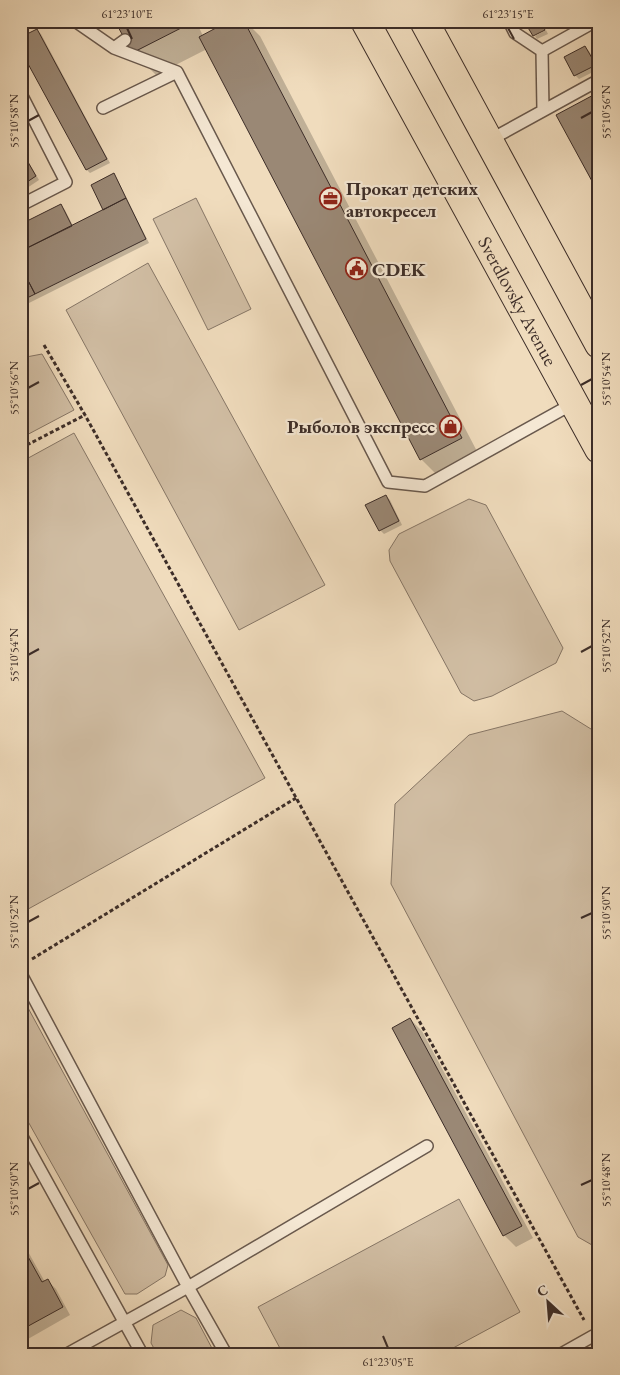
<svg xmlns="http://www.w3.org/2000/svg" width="620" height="1375" font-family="'EB Garamond',serif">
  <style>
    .green { fill: #d1bea4; stroke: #867666 }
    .shadow { fill: #0003 }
    .building { fill: #9a8875; stroke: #3c2d28 }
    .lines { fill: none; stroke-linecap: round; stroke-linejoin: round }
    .lane-casing { stroke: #69594d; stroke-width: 14 }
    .primary-casing { stroke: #3c2d28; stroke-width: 30 }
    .path { stroke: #3c2d28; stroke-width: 3; stroke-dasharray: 4 2.5; stroke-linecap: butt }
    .lane { stroke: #f5e8d4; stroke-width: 11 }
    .primary { stroke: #f0dcbd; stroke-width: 28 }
    .ticks { fill: none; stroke: #3c2d28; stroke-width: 2 }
    .labels { text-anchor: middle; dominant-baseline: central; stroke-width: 4.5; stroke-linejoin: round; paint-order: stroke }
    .poi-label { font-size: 19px; font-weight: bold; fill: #3c2d28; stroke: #f5e8d4; text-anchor: start }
    .street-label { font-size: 19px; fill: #3c2d28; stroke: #f5e8d4 }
    .neatline { fill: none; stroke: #3c2d28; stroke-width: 2 }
    .ticks-label { font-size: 12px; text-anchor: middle; fill: #3c2d28 }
  </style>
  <rect width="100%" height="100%" fill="#f0dcbd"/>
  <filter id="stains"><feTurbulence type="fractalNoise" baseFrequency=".004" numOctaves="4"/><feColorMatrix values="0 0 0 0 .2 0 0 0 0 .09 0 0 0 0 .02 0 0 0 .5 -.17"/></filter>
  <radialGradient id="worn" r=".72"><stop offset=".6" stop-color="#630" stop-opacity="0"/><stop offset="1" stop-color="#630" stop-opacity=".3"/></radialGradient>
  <path class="green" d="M196 198 251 309 208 330 153 219Z
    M148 263 325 585 239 630 66 310Z
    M42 354 74 410 21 438V358Z
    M74 433 265 778 21 913V462Z
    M469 499 486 505 563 648 556 663 492 696 474 701 461 693 390 561 389 550 399 534Z
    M562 711 599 734V1249L578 1237 391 884 395 804 469 735Z
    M21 995 168 1265 165 1276 137 1294H125L21 1109Z
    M459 1199 520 1312 442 1354H283L258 1307Z
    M181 1310 196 1318 215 1354H157L151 1343 153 1325Z"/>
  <path class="shadow" d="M117 21H196L203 36 232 21H245L260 36 480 457 440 478 421 459 207 49 156 75 133 52Z
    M37 30 41 34 110 163 90 173 87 170Z
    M546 30 548 34 537 39 535 36Z
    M585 47 589 51 599 69 579 79 575 75Z
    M21 149 39 180 21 192Z
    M114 175 117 179 149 243 21 307V226L61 206 65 210 73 226 105 210Z
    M386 496 390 500 402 525 384 534 380 530Z
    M410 1019 422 1031 533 1238 516 1247 504 1235Z
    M21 1239 45 1282 48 1281 56 1289 70 1315 21 1343Z"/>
  <path class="building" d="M115 21H186L187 25 132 53Z
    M229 21H244L462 438 420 460 199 37Z
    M524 21H540L545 30 533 36Z
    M37 29 107 159 86 170 21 51V37Z
    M585 46 596 65 574 76 564 57Z
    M599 92V194L556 115Z
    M21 150 36 176 21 186Z
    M114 173 126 198 103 210 91 185Z
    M126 198 146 239 35 294 21 267V251Z
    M61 204 72 226 21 251V224Z
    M21 267 35 294 21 301Z
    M386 495 399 521 379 531 365 505Z
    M410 1018 522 1226 503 1236 392 1028Z
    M21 1244 42 1282 48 1279 63 1307 21 1330Z"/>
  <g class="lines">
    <defs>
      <path id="lane" d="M75 21 114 48 177 72 388 482 425 486 574 403
        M509 21 515 33 542 51
        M114 48 125 40
        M21 94 66 182 21 205
        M103 108 177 72
        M543 110 542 51 596 21
        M488 141 599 80
        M21 974 188 1287 226 1354
        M21 1135 142 1354
        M67 1354 188 1287 427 1146
        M561 1354 593 1336H599"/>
      <g id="primary">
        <path id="s1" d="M365 21 599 449"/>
        <path d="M424 21 599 344"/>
      </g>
    </defs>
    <use href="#lane" class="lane-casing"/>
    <use href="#primary" class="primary-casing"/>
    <path class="path" d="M44 345 85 415 584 1320
      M21 448 85 415
      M32 959 296 798"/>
    <use href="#lane" class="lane"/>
    <use href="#primary" class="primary"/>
  </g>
  <path class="ticks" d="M127 28 132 39M508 28 514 39M581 118 592 112M28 121 39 115M581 385 592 379M28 388 39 382M581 652 592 646M28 655 39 649M581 918 592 913M28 922 39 916M581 1185 592 1180M28 1189 39 1183M383 1336 388 1348"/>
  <defs>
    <symbol id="office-ring" viewBox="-11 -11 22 22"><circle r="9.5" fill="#f5e8d4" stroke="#8f2418" stroke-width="1.5"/><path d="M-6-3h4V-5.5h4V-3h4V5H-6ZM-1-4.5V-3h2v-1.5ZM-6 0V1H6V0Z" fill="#8f2418"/></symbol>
    <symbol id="civic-ring" viewBox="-11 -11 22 22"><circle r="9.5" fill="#f5e8d4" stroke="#8f2418" stroke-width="1.5"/><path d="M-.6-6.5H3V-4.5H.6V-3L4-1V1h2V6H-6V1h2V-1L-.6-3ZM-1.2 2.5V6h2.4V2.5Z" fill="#8f2418"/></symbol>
    <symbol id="shop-ring" viewBox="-11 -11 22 22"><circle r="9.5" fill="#f5e8d4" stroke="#8f2418" stroke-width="1.5"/><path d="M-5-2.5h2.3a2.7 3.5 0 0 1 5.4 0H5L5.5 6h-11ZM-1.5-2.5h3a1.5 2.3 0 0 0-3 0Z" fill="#8f2418"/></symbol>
  </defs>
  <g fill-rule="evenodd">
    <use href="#office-ring" x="318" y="186" width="25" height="25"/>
    <use href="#civic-ring" x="344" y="256" width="25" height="25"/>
    <use href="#shop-ring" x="438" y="414" width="25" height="25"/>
  </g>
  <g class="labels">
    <g class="poi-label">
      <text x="346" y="188">Прокат детских<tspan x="346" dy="22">автокресел</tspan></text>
      <text x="372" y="269">CDEK</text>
      <text x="435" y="426" text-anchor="end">Рыболов экспресс</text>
    </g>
    <g class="street-label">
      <text stroke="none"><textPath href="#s1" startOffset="319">Sverdlovsky Avenue</textPath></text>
    </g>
  </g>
  <rect width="620" height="1375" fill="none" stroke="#f0dcbd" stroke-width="55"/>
  <g transform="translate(548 1302) rotate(334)" stroke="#f5e8d4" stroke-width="4" paint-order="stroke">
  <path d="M0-4L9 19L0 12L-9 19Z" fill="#3c2d28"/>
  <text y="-8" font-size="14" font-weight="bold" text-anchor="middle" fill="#3c2d28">С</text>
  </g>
  <rect x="28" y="28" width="564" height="1320" class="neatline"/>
  <g class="ticks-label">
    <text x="127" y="18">61°23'10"E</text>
    <text x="508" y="18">61°23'15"E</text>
    <text transform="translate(606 112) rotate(-90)" y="4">55°10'56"N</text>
    <text transform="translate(14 121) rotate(-90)" y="4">55°10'58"N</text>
    <text transform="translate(606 379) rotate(-90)" y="4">55°10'54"N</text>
    <text transform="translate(14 388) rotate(-90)" y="4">55°10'56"N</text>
    <text transform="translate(606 646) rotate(-90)" y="4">55°10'52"N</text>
    <text transform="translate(14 655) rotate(-90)" y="4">55°10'54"N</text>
    <text transform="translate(606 913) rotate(-90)" y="4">55°10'50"N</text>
    <text transform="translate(14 922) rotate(-90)" y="4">55°10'52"N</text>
    <text transform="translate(606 1180) rotate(-90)" y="4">55°10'48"N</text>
    <text transform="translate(14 1189) rotate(-90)" y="4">55°10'50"N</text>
    <text x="388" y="1366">61°23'05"E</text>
  </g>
  <rect width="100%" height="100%" filter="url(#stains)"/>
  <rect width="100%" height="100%" fill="url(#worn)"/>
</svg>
